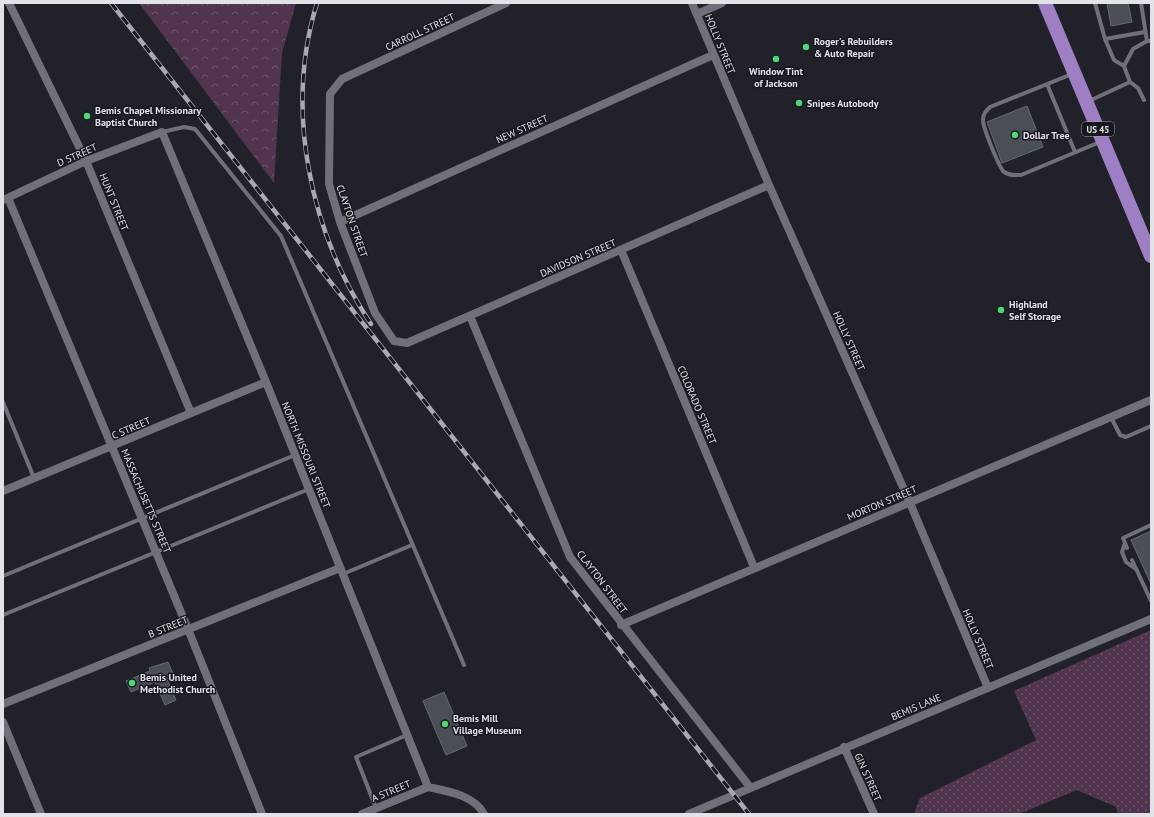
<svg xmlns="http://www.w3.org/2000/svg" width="1154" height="817" font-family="'PT Sans',sans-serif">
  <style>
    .grass { fill: url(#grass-dots) }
    .forest { fill: url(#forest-crowns) }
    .building { fill: #494f55; stroke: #646a71 }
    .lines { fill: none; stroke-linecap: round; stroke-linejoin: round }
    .lane { stroke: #6f7079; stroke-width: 4 }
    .street { stroke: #6f7079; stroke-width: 8 }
    .highway { stroke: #9e7fc4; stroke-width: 14 }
    .rail-casing { stroke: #a9aaaf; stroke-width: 4.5 }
    .rail { stroke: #17181f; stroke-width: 3; stroke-dasharray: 9; stroke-linecap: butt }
    .poi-dot { fill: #50d674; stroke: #17181f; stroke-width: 1.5 }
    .labels { text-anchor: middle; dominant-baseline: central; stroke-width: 3; stroke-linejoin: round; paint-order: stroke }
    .shield { fill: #17181f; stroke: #a5a6ab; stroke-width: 1 }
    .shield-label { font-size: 9px; font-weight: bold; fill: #e2e3e7 }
    .street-label { font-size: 10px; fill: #e2e3e7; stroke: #17181f }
    .poi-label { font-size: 10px; font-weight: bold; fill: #e2e3e7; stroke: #17181f; text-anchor: start }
  </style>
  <defs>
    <pattern id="grass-dots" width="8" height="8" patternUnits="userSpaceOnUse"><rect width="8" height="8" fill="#51354e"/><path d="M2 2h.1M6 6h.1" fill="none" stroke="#6a5268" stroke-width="1.8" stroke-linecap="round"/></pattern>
    <pattern id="forest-crowns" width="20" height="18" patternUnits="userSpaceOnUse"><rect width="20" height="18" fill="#51354e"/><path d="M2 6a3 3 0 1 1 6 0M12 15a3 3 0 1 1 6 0" fill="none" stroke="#6a5268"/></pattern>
  </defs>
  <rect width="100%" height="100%" fill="#212229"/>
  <path class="grass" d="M1151 630V814H1118L1116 807 1077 790 1019 814H914L920 798 1036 740 1014 691Z"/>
  <path class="forest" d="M139 3H296L282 53 274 183Z"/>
  <path class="building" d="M1107 3H1128L1132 22 1111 26Z
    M1027 106 1043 147 1002 163 987 122Z
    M1151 531V584L1131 540Z
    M168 662 174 676 167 679 176 700 165 705 155 682 131 692 126 681 150 671 149 668Z
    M444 692 467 746 446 755 423 701Z"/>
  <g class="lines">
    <path class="lane" d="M1095 3 1105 39 1114 60 1124 66 1130 82 1138 88 1144 100
      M1141 3 1147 41H1151
      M1105 39 1145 32
      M1124 66 1133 49 1147 41
      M1072 74 990 107C986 111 983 114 983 120 983 128 998 164 1003 171 1008 176 1015 175 1021 175L1100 142
      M1047 84 1075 152
      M1089 101 1130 82
      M162 132 184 127 195 129 281 236 464 665
      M3 402 34 478
      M1111 417 1120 435 1126 437 1151 426
      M1125 543 1122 552 1126 562 1137 570
      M1127 548 1123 538 1151 525
      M1132 560 1151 601
      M343 574 412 545
      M3 576 295 455
      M3 615 309 489
      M376 808 356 757 407 735"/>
    <path class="street" d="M9 3 86 161 191 413
      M506 3 342 79 330 94 329 184 340 222 375 313 394 341 407 343 769 185
      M692 3 769 185 910 503 988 688
      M697 14 722 3
      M8 198 188 629 262 814
      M3 200 86 161 162 132 266 382 428 787
      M340 222 713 55
      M621 250 754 567
      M470 316 570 557 750 787
      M3 491 266 382
      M621 625 1151 400
      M3 704 340 568
      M3 722 41 814
      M844 747 874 814
      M428 787C447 791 474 795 484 814
      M362 814 428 787
      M689 814 1151 619"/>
    <path class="highway" d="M1045 3 1151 256"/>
    <defs>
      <path id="rail" d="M111 3 749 814
        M317 3C284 110 310 232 371 324"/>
    </defs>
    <use href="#rail" class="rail-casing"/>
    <use href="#rail" class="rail"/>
  </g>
  <g class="poi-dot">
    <circle cx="806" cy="47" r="4"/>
    <circle cx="776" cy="59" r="4"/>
    <circle cx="799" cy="103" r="4"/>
    <circle cx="87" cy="116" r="4"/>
    <circle cx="1015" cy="135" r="4"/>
    <circle cx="1001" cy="310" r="4"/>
    <circle cx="132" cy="683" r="4"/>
    <circle cx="445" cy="724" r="4"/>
  </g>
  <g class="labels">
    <rect class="shield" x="1082" y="122" width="32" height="14" rx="3"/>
    <g class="shield-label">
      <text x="1098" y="129">US 45</text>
    </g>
    <g class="street-label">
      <text transform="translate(420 32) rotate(-25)">CARROLL STREET</text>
      <text transform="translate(720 44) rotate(68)">HOLLY STREET</text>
      <text transform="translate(522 129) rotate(-24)">NEW STREET</text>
      <text transform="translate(77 155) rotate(-24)">D STREET</text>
      <text transform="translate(114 202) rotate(68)">HUNT STREET</text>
      <text transform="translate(352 221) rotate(71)">CLAYTON STREET</text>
      <text transform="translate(578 258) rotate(-23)">DAVIDSON STREET</text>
      <text transform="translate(849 341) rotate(66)">HOLLY STREET</text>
      <text transform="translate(697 405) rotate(67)">COLORADO STREET</text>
      <text transform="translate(131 428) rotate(-23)">C STREET</text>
      <text transform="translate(306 455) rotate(68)">NORTH MISSOURI STREET</text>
      <text transform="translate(146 501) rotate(67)">MASSACHUSETTS STREET</text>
      <text transform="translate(882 503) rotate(-23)">MORTON STREET</text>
      <text transform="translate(602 582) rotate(53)">CLAYTON STREET</text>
      <text transform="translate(168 627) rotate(-22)">B STREET</text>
      <text transform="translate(978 639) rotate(67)">HOLLY STREET</text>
      <text transform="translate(916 707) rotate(-23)">BEMIS LANE</text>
      <text transform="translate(868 777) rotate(66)">GIN STREET</text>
      <text transform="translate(391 791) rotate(-22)">A STREET</text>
    </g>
    <g class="poi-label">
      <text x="814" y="41">Roger's Rebuilders<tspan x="814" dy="12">&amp; Auto Repair</tspan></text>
      <text x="776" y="71" text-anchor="middle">Window Tint<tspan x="776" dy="12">of Jackson</tspan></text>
      <text x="807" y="103">Snipes Autobody</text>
      <text x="95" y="110">Bemis Chapel Missionary<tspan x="95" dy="12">Baptist Church</tspan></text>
      <text x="1023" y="135">Dollar Tree</text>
      <text x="1009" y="304">Highland<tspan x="1009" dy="12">Self Storage</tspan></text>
      <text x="140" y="677">Bemis United<tspan x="140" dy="12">Methodist Church</tspan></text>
      <text x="453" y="718">Bemis Mill<tspan x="453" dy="12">Village Museum</tspan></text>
    </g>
  </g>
  <rect width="1154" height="817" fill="none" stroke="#e2e3e7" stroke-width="8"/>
</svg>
